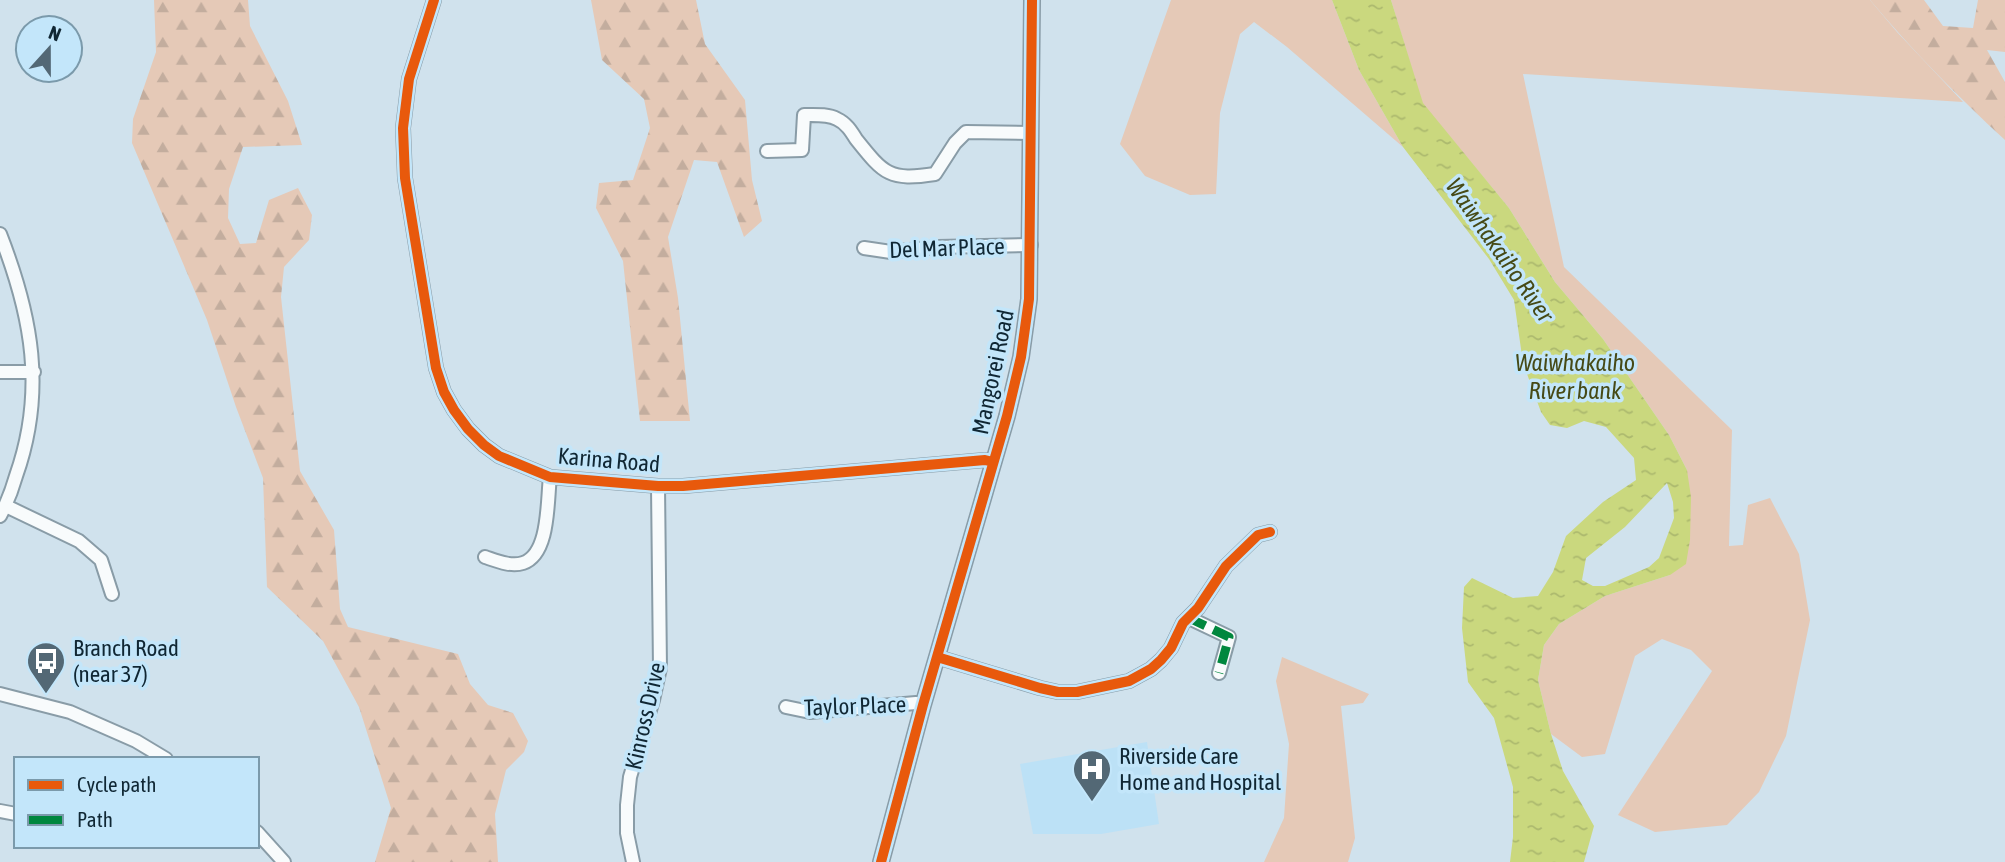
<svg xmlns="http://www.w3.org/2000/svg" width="2005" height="862" font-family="'Asap Condensed',sans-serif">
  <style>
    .built { fill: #bce1f6 }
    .grass { fill: #e5c9b7 }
    .forest { fill: url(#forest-firs) }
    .water { fill: url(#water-ripples); fill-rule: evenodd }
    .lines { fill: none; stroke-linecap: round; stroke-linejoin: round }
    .minor-casing { stroke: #899ca7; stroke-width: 16 }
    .tertiary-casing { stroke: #899ca7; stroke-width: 18 }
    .minor { stroke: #f8fbfc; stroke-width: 12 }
    .tertiary { stroke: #f8fbfc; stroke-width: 14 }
    .quiet { stroke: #00873e; stroke-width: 9; stroke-dasharray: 18 9; stroke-linecap: butt }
    .cycleway-casing { stroke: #c3e6fa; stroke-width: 15 }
    .cycleway { stroke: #e8590c; stroke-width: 10 }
    .labels { text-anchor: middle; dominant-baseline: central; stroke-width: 7; stroke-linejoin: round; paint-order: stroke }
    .street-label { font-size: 23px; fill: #102734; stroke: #c3e6fa }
    .poi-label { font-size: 23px; fill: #102734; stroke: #c3e6fa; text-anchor: start }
    .water-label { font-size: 24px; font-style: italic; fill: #464a16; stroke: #c3e6fa }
  </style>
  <defs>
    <pattern id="forest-firs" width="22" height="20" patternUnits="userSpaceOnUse" patternTransform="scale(1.75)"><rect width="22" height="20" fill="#e5c9b7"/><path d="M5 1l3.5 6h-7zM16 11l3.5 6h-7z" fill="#c3ad9e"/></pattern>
    <pattern id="water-ripples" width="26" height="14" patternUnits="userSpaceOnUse" patternTransform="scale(1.75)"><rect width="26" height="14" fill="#cad87e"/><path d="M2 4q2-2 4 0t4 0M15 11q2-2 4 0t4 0" fill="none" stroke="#acb96e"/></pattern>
  </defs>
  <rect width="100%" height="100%" fill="#d0e2ed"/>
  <path class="built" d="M1147 742 1159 824 1101 834H1033L1020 764Z"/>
  <path class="grass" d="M1171 0H1332L1359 70 1403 147 1287 47 1254 22 1240 34 1220 113 1216 194 1190 195 1145 176 1120 144Z
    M1391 0H1870L1897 32 1963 102 1523 74 1564 267 1732 430 1729 546 1743 545 1748 505 1770 498 1799 554 1810 620 1786 736 1759 792 1727 825 1655 832 1618 815 1712 671 1691 650 1662 639 1635 656 1605 754 1582 757 1551 734 1538 680 1544 645 1559 624 1605 596 1670 575 1687 470 1669 435 1603 339 1555 282 1509 208 1422 103Z
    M1282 657 1369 694 1363 703 1341 706 1355 838 1348 862H1264L1284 818 1289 744 1276 681Z"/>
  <path class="forest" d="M154 0H248L250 26 288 101 302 145 243 147 229 189 228 218 240 244 256 243 269 200 298 188 312 215 309 240 284 267 281 297 300 471 334 530 340 609 348 627 458 654 470 684 488 705 513 713 528 741 524 752 506 770 495 814 498 862H375L391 808 359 707 323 641 267 587 263 478 236 407 207 320 132 143 133 119 156 52Z
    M591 0H696L705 44 745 100 752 180 762 221 744 237 717 162 694 160 668 237 678 298 690 421H640L623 261 596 208 599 183 633 180 650 128 644 99 602 60Z
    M1870 0H1924L1943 26 1973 28 1978 0H2005V52L1987 50 2005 82V140C1957 96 1912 50 1870 0Z"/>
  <path class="water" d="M1332 0H1391L1423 103 1509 208 1555 282 1603 339 1669 435 1687 470 1691 497 1690 540 1686 564 1670 575 1605 596 1559 624 1544 645 1538 680 1551 734 1563 771 1594 826 1584 862H1510L1513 837V787L1494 718 1468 682 1462 628 1464 587 1472 578 1513 598 1538 596 1553 572 1566 536 1603 502 1636 480 1634 458 1606 427 1584 421 1567 428 1550 425 1541 412 1523 363 1514 300 1489 259 1403 147 1359 70ZM1667 483 1673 502 1674 518 1659 558 1649 567 1605 586H1593L1582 580 1586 558 1625 527Z"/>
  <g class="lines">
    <defs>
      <path id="minor" d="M434 0 409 79 403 128 405 178 436 368 444 392 454 410 468 429 484 445 499 456 550 477 658 486H683L985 460 993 462
        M767 151 802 150 804 115C815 115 828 114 837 119 846 123 851 131 856 139 884 174 889 181 935 174L955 143 966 132 1031 133
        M0 234C32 316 46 391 16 476 12 490 7 503 0 516
        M864 248 891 252 938 247 1031 245
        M0 372H34
        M6 506 79 541 101 560 112 594
        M485 557C497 561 511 567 523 563 550 554 547 500 550 477
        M1189 618 1229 637 1219 673
        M937 657 1040 688 1058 692H1077L1129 681 1151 669 1161 660 1171 648 1183 623 1198 608 1226 566 1258 535 1270 532
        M0 694 70 712 136 741 166 759
        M786 707 810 712 916 703 923 705
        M0 811 16 814
        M257 832 284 862
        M633 862 627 833V805L630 777 653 700 660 668 658 486"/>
      <path id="tertiary" d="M881 862 923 705 1007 416 1021 357 1029 299 1032 0"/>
    </defs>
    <use href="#minor" class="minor-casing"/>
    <use href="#tertiary" class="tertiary-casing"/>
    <use href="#minor" class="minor"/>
    <use href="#tertiary" class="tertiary"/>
    <path class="quiet" d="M1189 618 1229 637 1219 673"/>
    <defs>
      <path id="cycleway" d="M434 0 409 79 403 128 405 178 436 368 444 392 454 410 468 429 484 445 499 456 550 477 658 486H683L985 460 993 462
        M937 657 1040 688 1058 692H1077L1129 681 1151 669 1161 660 1171 648 1183 623 1198 608 1226 566 1258 535 1270 532
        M881 862 923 705 1007 416 1021 357 1029 299 1032 0"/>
    </defs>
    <use href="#cycleway" class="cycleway-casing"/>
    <use href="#cycleway" class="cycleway"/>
  </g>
  <defs>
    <symbol id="bus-pin" viewBox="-11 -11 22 30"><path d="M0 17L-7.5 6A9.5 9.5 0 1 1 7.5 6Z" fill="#536875" stroke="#c3e6fa"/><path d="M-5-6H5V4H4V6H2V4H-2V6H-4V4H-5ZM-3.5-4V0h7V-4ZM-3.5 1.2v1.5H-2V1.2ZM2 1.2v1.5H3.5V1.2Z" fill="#fff"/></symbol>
    <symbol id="hospital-pin" viewBox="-11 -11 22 30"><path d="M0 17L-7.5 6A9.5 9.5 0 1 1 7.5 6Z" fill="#536875" stroke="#c3e6fa"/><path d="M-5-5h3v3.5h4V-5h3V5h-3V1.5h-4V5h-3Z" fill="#fff"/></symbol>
  </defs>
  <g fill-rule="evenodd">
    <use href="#bus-pin" x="24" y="639" width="44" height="60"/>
    <use href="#hospital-pin" x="1070" y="747" width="44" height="60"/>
  </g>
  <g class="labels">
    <g class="street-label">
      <text transform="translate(947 248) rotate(-2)">Del Mar Place</text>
      <text transform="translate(993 372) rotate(-78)">Mangorei Road</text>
      <text transform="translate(609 460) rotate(5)">Karina Road</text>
      <text transform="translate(855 706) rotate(-2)">Taylor Place</text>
      <text transform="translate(645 716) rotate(-77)">Kinross Drive</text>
    </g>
    <g class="poi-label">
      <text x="73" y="648">Branch Road<tspan x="73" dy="26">(near 37)</tspan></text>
      <text x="1119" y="756">Riverside Care<tspan x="1119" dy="26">Home and Hospital</tspan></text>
    </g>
    <g class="water-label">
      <text transform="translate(1500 250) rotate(55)">Waiwhakaiho River</text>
      <text x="1575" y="362">Waiwhakaiho<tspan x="1575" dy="28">River bank</tspan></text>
    </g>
  </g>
  <rect x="14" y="757" width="245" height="91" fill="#c3e6fa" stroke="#7b9aab" stroke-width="2"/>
  <rect x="28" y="780" width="35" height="10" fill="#e8590c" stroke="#7b9aab" stroke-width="2"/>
  <text x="77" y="792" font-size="21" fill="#102734">Cycle path</text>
  <rect x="28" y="815" width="35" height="10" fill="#00873e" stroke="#7b9aab" stroke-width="2"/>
  <text x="77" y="827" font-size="21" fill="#102734">Path</text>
  <g transform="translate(49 49) rotate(21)"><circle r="33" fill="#c3e6fa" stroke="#7b9aab" stroke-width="2"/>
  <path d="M0-5L12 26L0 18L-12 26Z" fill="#536875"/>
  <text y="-10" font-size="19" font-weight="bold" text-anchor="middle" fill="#102734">N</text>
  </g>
</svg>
